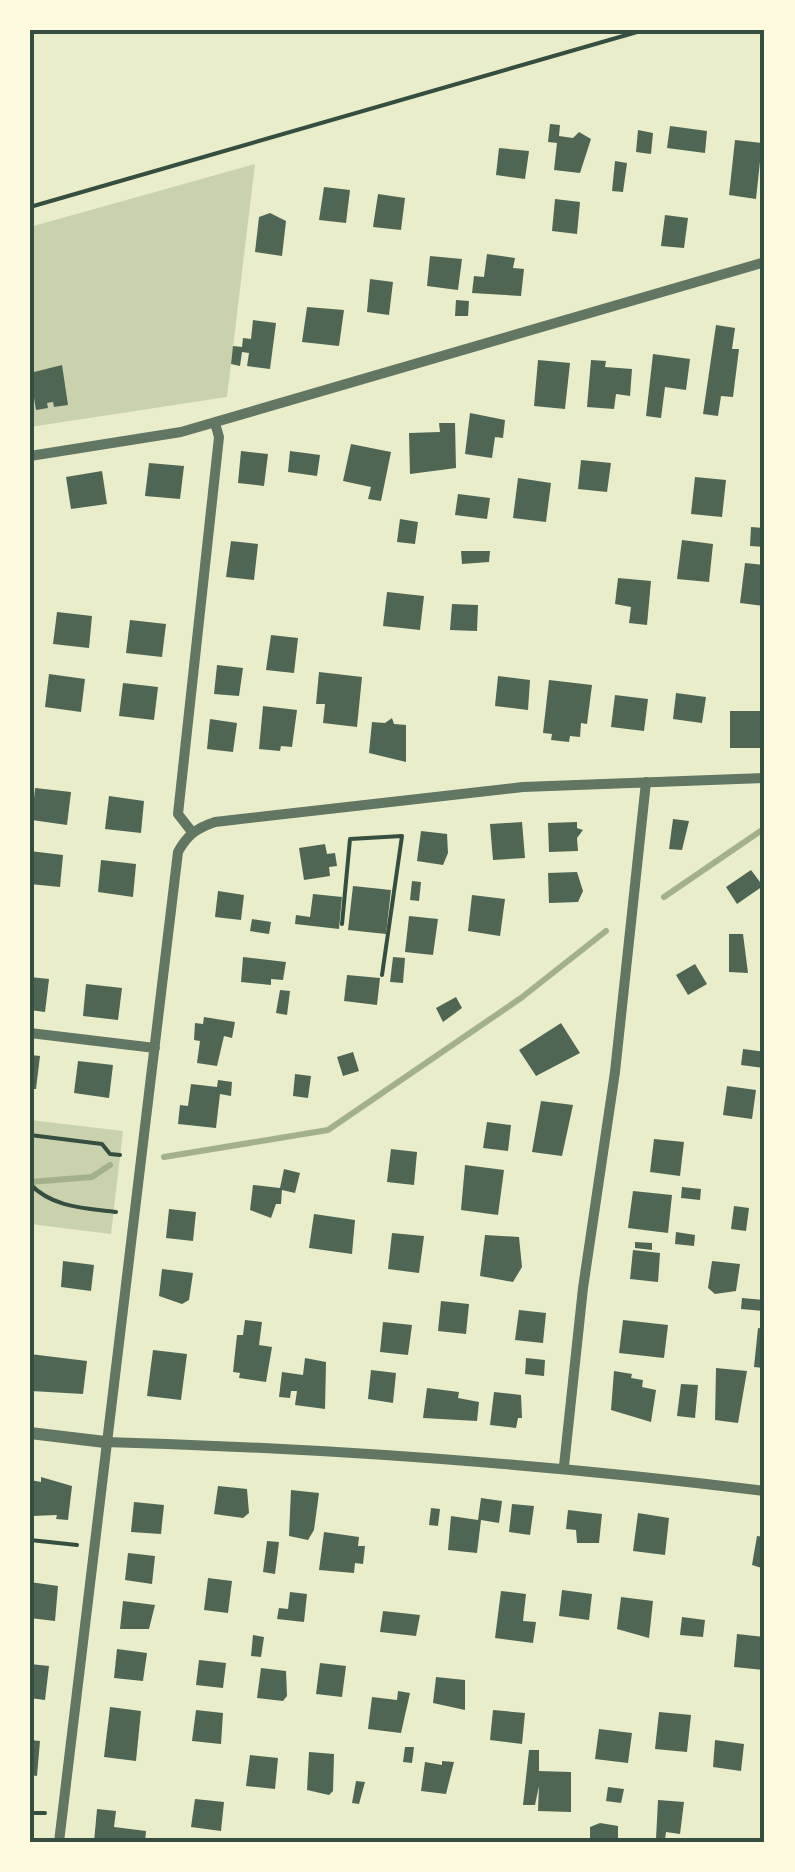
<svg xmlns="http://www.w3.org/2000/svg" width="795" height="1872" font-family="'Work Sans',sans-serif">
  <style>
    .green { fill: #cad2ad }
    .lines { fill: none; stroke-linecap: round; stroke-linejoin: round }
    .stream { stroke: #a3b18a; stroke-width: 6 }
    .building { fill: #4f6655 }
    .path { stroke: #344e41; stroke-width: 4 }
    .minor { stroke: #617663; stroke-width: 10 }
    .tertiary { stroke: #617663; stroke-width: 12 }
    .neatline { fill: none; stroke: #344e41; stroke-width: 4 }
  </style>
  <rect width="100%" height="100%" fill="#e9edc9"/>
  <path class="green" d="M255 164 227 397 30 427V227Z
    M30 1120 123 1131 111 1234 30 1224Z"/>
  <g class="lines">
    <path class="stream" d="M664 897 765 828
      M164 1157 328 1130 521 998 606 931
      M30 1182 92 1177 110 1165"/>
  </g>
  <path class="building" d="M550 124 560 125 559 136 573 138 579 132 591 139 580 173 554 170 557 143 548 142Z
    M670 126 707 131 705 153 667 148Z
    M638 130 653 133 651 154 636 152Z
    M735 140 762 143 756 199 729 195Z
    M499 148 529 151 525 179 496 175Z
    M615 161 627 163 623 192 612 191Z
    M324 187 350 190 346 223 319 220Z
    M378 194 405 198 401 230 373 227Z
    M555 199 580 202 577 234 552 231Z
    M270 213 286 221 282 256 255 252 259 217Z
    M665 215 688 218 684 248 661 246Z
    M487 254 515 258 513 268 524 269 521 296 472 293 474 276 484 277Z
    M430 256 462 259 458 290 427 286Z
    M370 279 393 282 389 315 367 312Z
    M456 300 469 301 468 316H455Z
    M307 307 344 310 339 346 302 342Z
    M253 320 276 323 270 369 247 366 249 353 242 352 240 366 231 364 233 346 242 347 243 338 251 339Z
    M716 325 735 328 732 349H739L733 397 721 396 718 416 703 414Z
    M653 354 690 359 686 390 665 387 661 418 646 416Z
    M538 360 570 363 565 409 534 406Z
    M591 360 606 361 605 367 632 369 630 396 616 394 614 409 587 407Z
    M62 365 68 405 54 407 53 402 47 403 48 408 36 410 30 373Z
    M470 413 505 420 503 438 495 437 492 458 465 454Z
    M439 423H455L456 468 410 474 409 433 440 432Z
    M351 444 391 452 381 501 368 499 371 487 343 481Z
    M241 451 268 454 264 486 238 483Z
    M290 451 320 455 317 476 288 472Z
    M581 460 611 463 607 492 578 489Z
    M149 463 184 466 180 499 145 496Z
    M102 471 107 504 71 509 66 477Z
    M695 477 726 480 722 517 691 514Z
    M518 478 551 483 546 522 513 518Z
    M458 494 490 498 487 519 455 515Z
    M400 519 418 522 415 544 397 542Z
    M751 527 765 528V547L750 546Z
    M682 540 713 544 709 582 677 579Z
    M231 541 258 544 254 580 226 577Z
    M461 551H490L489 562 462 564Z
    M745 563 765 565V606L740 603Z
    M618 578 651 581 647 625 629 623 631 607 615 604Z
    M387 592 424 596 420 630 383 626Z
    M452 604 478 605 477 631 450 630Z
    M57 612 92 616 89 648 53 644Z
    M130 620 166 624 162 657 126 653Z
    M271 635 298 638 294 673 266 670Z
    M217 665 243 668 239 696 214 694Z
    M319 672 362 677 357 727 323 723 325 704H316Z
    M49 674 85 679 81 712 45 707Z
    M498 676 530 680 528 710 495 706Z
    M549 680 592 685 587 724 581 723 580 737 570 736 569 742 551 740 552 734 543 733Z
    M123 683 158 687 154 720 119 716Z
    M676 693 706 697 702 723 673 719Z
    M615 695 648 699 644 731 611 727Z
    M263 706 297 710 292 747 281 746 280 751 259 749Z
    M730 711H765V748H730Z
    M392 718 394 724 406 725V762L369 753 372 722 385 723Z
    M210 719 237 723 233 752 207 749Z
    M35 788 71 792 67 825 32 820Z
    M109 796 144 801 141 833 105 829Z
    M673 819 689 821 682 850 669 849Z
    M522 822 525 858 493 860 490 824Z
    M577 822V828L583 830 577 838 578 851 549 852 548 823Z
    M421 831 447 834 448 853 443 865 417 861Z
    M325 844 327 854 335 853 337 866 329 867 330 876 304 880 299 848Z
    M30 851 63 855 60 887 30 884Z
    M101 860 136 864 133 897 98 892Z
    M751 870 763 886 737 904 726 887Z
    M577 872 583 891 578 902 549 903 548 873Z
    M412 881 421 882 419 901 410 900Z
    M353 886 391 890 386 934 348 930Z
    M218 891 244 895 241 920 215 917Z
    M313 894 342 897 339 929 295 924 296 915 310 917Z
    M472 895 505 899 500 936 468 931Z
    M409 916 438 919 433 955 405 952Z
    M252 919 271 922 269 934 250 931Z
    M729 934H743L748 973 729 972Z
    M243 957 286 962 283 980 271 979V985L241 982Z
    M393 957 405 958 403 983 390 982Z
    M695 964 707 984 688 995 676 975Z
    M347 975 380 978 377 1005 344 1001Z
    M30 977 49 979 45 1012 30 1010Z
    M86 984 122 988 118 1020 83 1016Z
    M280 990 290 991 287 1015 276 1013Z
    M456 997 462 1008 443 1022 436 1008Z
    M204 1017 235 1022 232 1038 224 1036 217 1066 197 1063 200 1041 194 1040 195 1023 203 1024Z
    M561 1023 580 1053 536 1076 519 1050Z
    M743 1049 765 1052V1068L741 1065Z
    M353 1052 359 1071 343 1076 337 1057Z
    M30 1055 40 1056 36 1089H30Z
    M78 1061 113 1065 109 1098 74 1093Z
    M295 1074 311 1076 308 1098 293 1096Z
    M218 1080 232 1082 231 1096 220 1094 216 1128 178 1124 180 1105 188 1106 191 1084 217 1087Z
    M727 1086 756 1090 752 1119 723 1115Z
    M541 1101 573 1105 562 1156 532 1152Z
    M487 1122 511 1125 508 1151 483 1148Z
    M654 1139 684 1142 680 1176 650 1172Z
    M391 1149 417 1152 414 1185 387 1182Z
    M465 1165 504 1170 498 1215 461 1210Z
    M284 1169 300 1173 295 1193 282 1190 281 1204H276L271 1218 250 1210 253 1185 280 1188Z
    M682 1187 701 1189 700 1200 681 1198Z
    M633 1191 672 1195 668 1233 628 1228Z
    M734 1206 749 1208 746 1231 731 1229Z
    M169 1209 196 1212 193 1241 166 1238Z
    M314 1214 355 1220 352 1254 309 1248Z
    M676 1232 695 1235 694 1246 675 1244Z
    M392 1233 424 1236 419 1273 388 1269Z
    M485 1235 519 1237 522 1267 513 1282 480 1276Z
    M635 1242 652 1243V1250L635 1248Z
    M633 1250 660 1253 658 1282 630 1279Z
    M63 1261 94 1265 91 1291 61 1287Z
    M712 1261 740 1264 736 1291 715 1294 708 1288Z
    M162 1269 193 1273 189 1300 182 1304 159 1296Z
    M742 1298 765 1300 764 1311 741 1309Z
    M441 1301 469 1304 466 1334 438 1331Z
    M519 1310 546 1313 543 1343 515 1340Z
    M245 1320 262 1322 259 1345 272 1347 266 1382 239 1378 240 1373 233 1372 237 1335H243Z
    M623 1320 668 1325 664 1358 619 1353Z
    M383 1322 412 1325 408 1355 380 1352Z
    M758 1328 765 1329 764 1368 754 1367Z
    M153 1350 187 1354 181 1400 147 1396Z
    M30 1354 87 1361 83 1394 31 1391Z
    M305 1358 326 1362 325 1409 295 1405 297 1391H291L290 1398 279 1397 282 1372 303 1375Z
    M526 1358 545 1360 544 1376 525 1374Z
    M716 1368 747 1371 738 1423 715 1420Z
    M371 1370 396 1373 393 1403 368 1399Z
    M614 1371 632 1374 631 1378 643 1380 642 1387 656 1390 651 1422 611 1410Z
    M681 1384 698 1385 695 1418 677 1416Z
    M427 1388 459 1392 458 1398 479 1402 477 1421 423 1418Z
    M494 1392 521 1395 522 1418H518L516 1428 490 1425Z
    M41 1477 72 1486 68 1520 56 1519 57 1515 32 1516 30 1480 41 1482Z
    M218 1486 247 1489 249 1513 243 1518 214 1514Z
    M291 1490 319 1493 314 1530 308 1540 289 1536Z
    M481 1498 502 1501 499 1523 481 1520 477 1553 448 1550 451 1516 478 1520Z
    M134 1502 164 1505 161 1534 131 1532Z
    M512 1504 534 1506 530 1535 509 1532Z
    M431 1508 440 1509 438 1526 429 1525Z
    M568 1510 602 1514 599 1543H577L576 1530 566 1529Z
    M638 1513 669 1518 665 1555 633 1551Z
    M324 1532 359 1537 358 1546H365L363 1564 355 1563 354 1573 319 1570Z
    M757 1536 765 1537V1569L752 1565Z
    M267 1541 279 1542 275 1574 263 1572Z
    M128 1553 155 1556 152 1584 125 1580Z
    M208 1578 232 1581 228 1613 204 1610Z
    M30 1582 58 1586 55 1621 30 1618Z
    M562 1590 592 1594 589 1620 559 1616Z
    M501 1591 526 1594 523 1621 536 1622 533 1643 495 1638Z
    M290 1592 307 1594 304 1622 277 1619 279 1608 288 1609Z
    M621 1597 653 1601 649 1638 617 1629Z
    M123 1601 155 1605 149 1629H120Z
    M383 1611 420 1615 416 1636 380 1632Z
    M682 1617 705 1620 703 1637 680 1635Z
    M737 1634 765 1637V1670L734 1667Z
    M253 1635 264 1637 261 1657 251 1656Z
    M117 1649 147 1653 143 1681 114 1678Z
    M199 1660 226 1663 223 1688 196 1685Z
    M320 1663 346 1666 342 1697 316 1694Z
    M30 1664 49 1666 45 1700 30 1698Z
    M261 1668 286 1671 287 1696 283 1701 257 1698Z
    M436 1677 465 1680V1710L433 1703Z
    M398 1691 410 1693 401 1733 368 1729 372 1697 397 1700Z
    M110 1707 141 1711 136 1761 104 1757Z
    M196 1710 223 1713 221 1744 192 1741Z
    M493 1710 525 1713 522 1744 490 1740Z
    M659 1712 691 1715 687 1752 655 1749Z
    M599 1729 632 1733 628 1763 595 1759Z
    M30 1740 40 1741 37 1776 30 1775Z
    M715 1740 744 1744 741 1771 713 1767Z
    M405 1747H414L412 1763 403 1762Z
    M529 1750H539V1771L571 1772V1812L538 1811 539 1786 535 1805H523Z
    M309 1752 334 1754 333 1791 329 1795 307 1790Z
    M250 1755 278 1758 275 1789 246 1786Z
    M442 1761 454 1762 446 1794 421 1791 425 1762 442 1765Z
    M356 1781 365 1782 359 1804 352 1803Z
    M608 1787 624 1789 621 1803 606 1801Z
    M195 1799 224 1802 221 1831 191 1827Z
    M658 1800 684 1802 680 1834 666 1832 665 1840 656 1839Z
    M97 1809 116 1811 114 1827 146 1831 145 1842H94Z
    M600 1823 618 1826V1842H590V1827Z"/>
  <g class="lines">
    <path class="path" d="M30 207 644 30
      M342 924 350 839 402 836 382 975
      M30 1135 102 1144 110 1154 120 1155
      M30 1184C53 1208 85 1208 116 1212
      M30 1540 77 1545
      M30 1813H45"/>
    <path class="minor" d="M30 456 181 432 765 262
      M192 832 178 814 219 437 215 423
      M30 1033 155 1048
      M105 1442C327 1448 545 1464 765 1491
      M564 1466 583 1288 615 1072 646 782
      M59 1842 178 852C187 835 197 828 215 822L523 787 765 778"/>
    <path class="tertiary" d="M30 1433 105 1442"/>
  </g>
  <rect width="795" height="1872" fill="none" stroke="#fefae0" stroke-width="65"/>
  <rect x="32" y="32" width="730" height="1808" class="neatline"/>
</svg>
